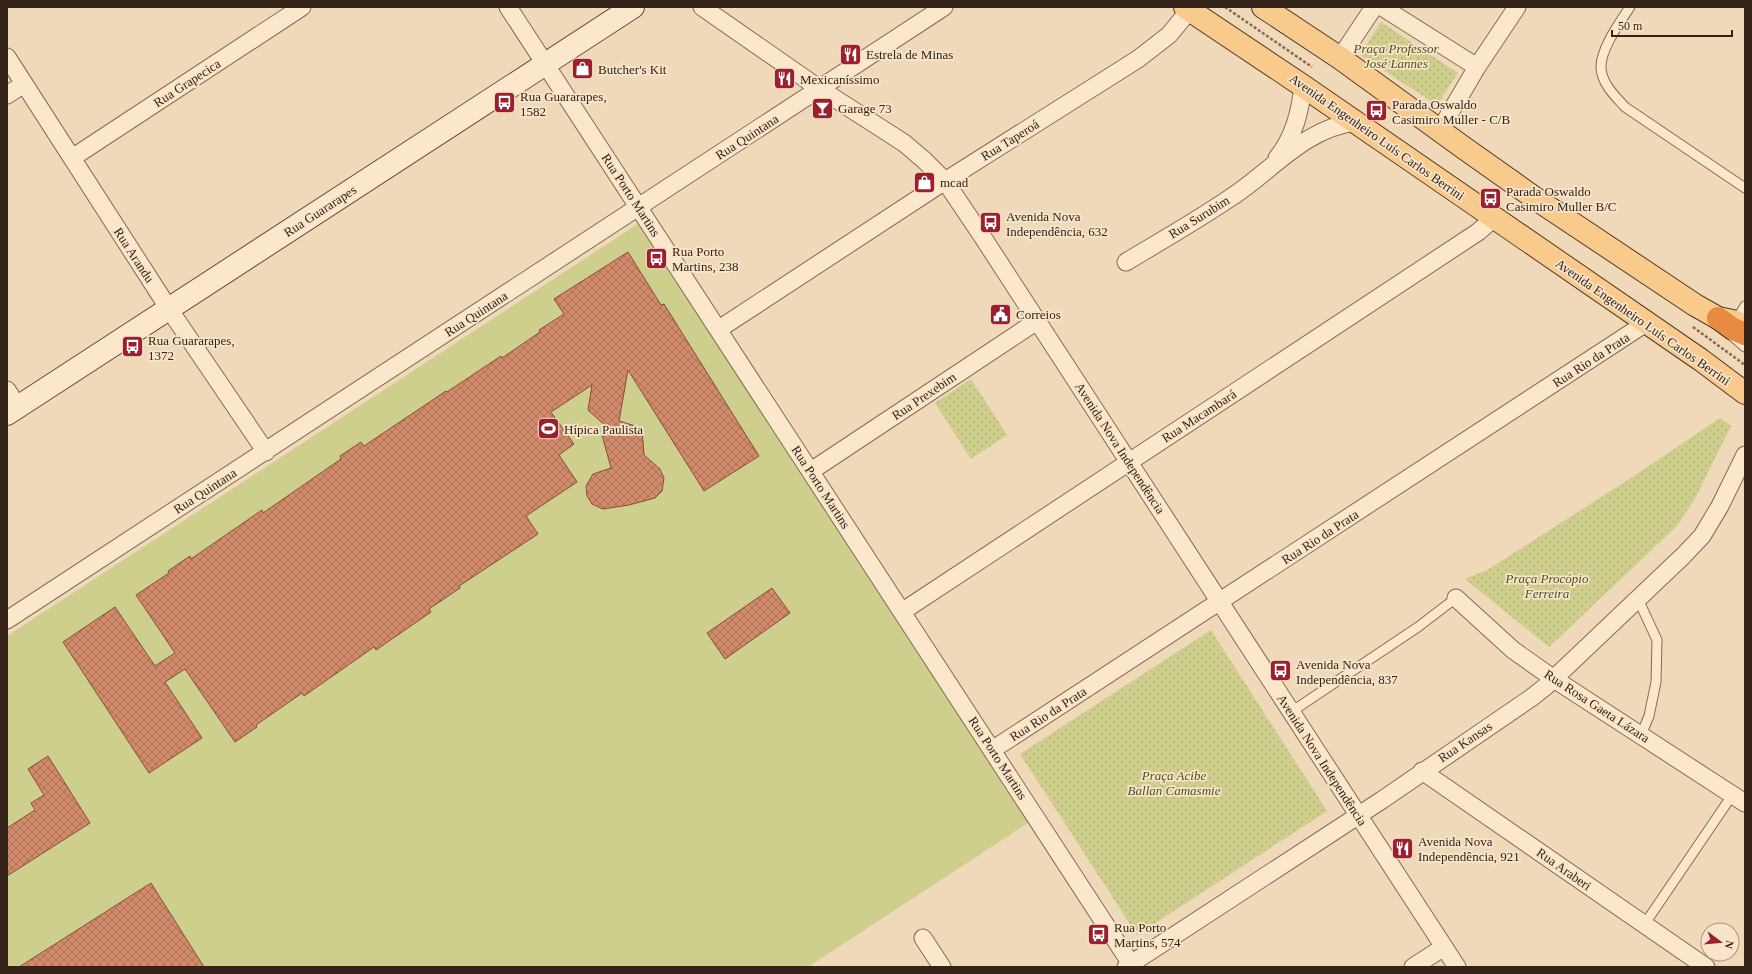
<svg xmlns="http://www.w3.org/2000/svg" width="1752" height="974" font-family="'Times New Roman',serif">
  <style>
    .green { fill: url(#green-dots) }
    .pitch { fill: #cece8d }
    .building { fill: url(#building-cross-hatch); stroke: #884e38 }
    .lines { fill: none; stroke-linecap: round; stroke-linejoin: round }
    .lane-casing { stroke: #876953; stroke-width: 11 }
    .street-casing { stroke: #876953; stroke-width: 19 }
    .secondary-casing { stroke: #694a37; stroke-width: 24 }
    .primary-casing { stroke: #543828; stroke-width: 24 }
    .highway-casing { stroke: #543828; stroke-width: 24 }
    .path { stroke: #876953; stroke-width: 2.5; stroke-dasharray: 3 2; stroke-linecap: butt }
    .lane { stroke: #fbe8cc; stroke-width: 9 }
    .street { stroke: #fbe8cc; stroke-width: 17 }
    .secondary { stroke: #fbe8cc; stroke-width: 22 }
    .primary { stroke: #f8ca8c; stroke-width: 22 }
    .highway { stroke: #e88b42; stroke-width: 22 }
    .labels { text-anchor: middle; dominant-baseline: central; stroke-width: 3.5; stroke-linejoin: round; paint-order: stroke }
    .park-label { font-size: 13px; font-style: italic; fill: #4c531f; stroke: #f7e4c9 }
    .poi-label { font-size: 13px; fill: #352319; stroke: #f7e4c9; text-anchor: start }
    .street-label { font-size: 13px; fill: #352319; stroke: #f7e4c9 }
  </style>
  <defs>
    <pattern id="green-dots" width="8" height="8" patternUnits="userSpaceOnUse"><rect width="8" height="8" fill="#cece8d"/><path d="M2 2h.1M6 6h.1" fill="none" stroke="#b2b179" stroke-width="1.8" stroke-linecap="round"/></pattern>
    <pattern id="building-cross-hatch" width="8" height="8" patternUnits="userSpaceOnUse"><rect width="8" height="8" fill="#d18a6c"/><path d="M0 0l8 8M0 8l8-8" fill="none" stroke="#aa7058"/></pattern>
  </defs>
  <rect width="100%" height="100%" fill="#f0d9b9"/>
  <path class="green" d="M1381 22 1458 73 1437 105 1360 55Z
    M971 379 1007 435 971 459 935 403Z
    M1720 418 1731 426 1696 497 1677 526 1549 647 1465 579 1489 569 1634 476Z
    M1211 630 1327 811 1137 935 1020 754Z"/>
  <path class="pitch" d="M641 222 1028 823 808 967H7V636Z"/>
  <path class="building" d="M628 252 661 305 664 304 759 456 704 491 628 370 619 421 642 428 644 455 660 469 664 478 662 491 655 498 629 505 603 509 592 504 587 496 586 486 593 474 611 468 602 435 609 429 588 410 592 385 551 412 574 444 559 455 577 482 526 516 538 534 459 586 460 588 429 609 431 612 376 650 374 647 304 696 302 693 256 725 257 727 235 742 185 669 165 682 202 738 149 773 63 642 115 607 155 666 175 653 136 595 169 573 168 571 190 556 191 559 262 510 263 513 341 459 340 456 361 442 364 446 446 391 447 392 501 356 502 358 540 332 539 330 564 314 554 299Z
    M772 588 790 613 725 659 707 633Z
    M48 756 90 823 7 876V828L35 810 31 803 44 795 28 769Z
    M151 883 204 967H19Z"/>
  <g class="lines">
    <defs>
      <path id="lane" d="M1630 7C1620 22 1600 50 1601 68 1602 84 1615 96 1625 107L1745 188
        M1735 322 1745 306
        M1732 336 1745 347
        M1638 599 1657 640 1656 682 1649 716 1641 735
        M1291 712 1418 627 1456 598
        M1644 925 1733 794"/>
      <path id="street" d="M508 7 1133 967
        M702 7 820 89 904 143 924 160 945 181 982 236 1457 967
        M1382 7 1477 67
        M7 57 169 309 266 452
        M1340 58 1374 7
        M7 95 24 84
        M1440 130 1477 67 1517 7
        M72 158 302 7
        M1277 158C1294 137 1300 112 1303 86
        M1126 262C1161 241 1196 221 1230 198 1271 172 1304 128 1356 122
        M719 329 945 181 1138 59 1169 35 1192 7
        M7 390 18 407
        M811 471 1037 321
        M1456 598 1513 650 1554 679 1745 803
        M903 611 1478 232 1494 218
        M7 620 944 7
        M992 750 1646 323
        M1422 771 1706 967
        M923 938 942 967
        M1126 967 1382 800 1531 698 1545 687 1683 556 1702 536 1720 506 1745 455
        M1413 967 1444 947"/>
      <path id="secondary" d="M7 414 633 7"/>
      <path id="primary" d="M1185 7 1303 86 1701 360 1745 393
        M1263 7 1340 58 1464 148 1539 201 1695 305 1718 318 1737 322"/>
      <path id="highway" d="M1718 318 1733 329 1745 334"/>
    </defs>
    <use href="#lane" class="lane-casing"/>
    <use href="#street" class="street-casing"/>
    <use href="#secondary" class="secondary-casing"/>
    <use href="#primary" class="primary-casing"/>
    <use href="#highway" class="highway-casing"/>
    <path class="path" d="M1225 7 1312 67
      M1693 327 1745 365"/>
    <use href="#lane" class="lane"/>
    <use href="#street" class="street"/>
    <use href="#secondary" class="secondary"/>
    <use href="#primary" class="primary"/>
    <use href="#highway" class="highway"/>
  </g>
  <defs>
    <symbol id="restaurant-square" viewBox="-11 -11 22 22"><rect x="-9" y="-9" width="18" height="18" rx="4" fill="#9a202f" stroke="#f7e4c9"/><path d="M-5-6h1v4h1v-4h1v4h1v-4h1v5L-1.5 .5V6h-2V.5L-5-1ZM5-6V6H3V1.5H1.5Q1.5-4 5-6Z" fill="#fff"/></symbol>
    <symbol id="shop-square" viewBox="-11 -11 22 22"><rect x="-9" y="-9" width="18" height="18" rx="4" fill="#9a202f" stroke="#f7e4c9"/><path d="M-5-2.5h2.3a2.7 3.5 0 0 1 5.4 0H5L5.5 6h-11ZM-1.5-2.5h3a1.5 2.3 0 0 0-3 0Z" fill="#fff"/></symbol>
    <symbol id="bus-square" viewBox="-11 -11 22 22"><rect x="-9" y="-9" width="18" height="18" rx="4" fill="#9a202f" stroke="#f7e4c9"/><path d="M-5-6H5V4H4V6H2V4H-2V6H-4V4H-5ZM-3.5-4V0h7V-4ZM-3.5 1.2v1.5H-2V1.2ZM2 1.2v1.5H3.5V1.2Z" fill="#fff"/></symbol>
    <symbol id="bar-square" viewBox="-11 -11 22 22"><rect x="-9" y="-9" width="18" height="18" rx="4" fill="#9a202f" stroke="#f7e4c9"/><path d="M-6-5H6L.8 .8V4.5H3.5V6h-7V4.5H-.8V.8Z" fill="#fff"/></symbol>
    <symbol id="civic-square" viewBox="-11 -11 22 22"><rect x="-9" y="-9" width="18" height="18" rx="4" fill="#9a202f" stroke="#f7e4c9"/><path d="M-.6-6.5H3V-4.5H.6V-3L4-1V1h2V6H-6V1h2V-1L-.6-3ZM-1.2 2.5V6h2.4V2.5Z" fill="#fff"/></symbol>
    <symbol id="stadium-square" viewBox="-11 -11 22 22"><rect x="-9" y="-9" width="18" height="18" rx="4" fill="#9a202f" stroke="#f7e4c9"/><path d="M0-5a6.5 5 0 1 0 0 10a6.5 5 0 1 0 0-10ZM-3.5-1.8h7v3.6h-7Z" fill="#fff"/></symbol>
  </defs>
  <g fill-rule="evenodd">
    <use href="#restaurant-square" x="838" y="42" width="25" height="25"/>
    <use href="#shop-square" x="570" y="56" width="25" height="25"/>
    <use href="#restaurant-square" x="772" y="66" width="25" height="25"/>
    <use href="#bus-square" x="492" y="90" width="25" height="25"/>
    <use href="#bar-square" x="810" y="96" width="25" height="25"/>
    <use href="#bus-square" x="1364" y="98" width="25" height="25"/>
    <use href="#shop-square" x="912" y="170" width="25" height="25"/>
    <use href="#bus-square" x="1478" y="186" width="25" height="25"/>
    <use href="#bus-square" x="978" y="210" width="25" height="25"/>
    <use href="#bus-square" x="644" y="246" width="25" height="25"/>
    <use href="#civic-square" x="988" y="302" width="25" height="25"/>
    <use href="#bus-square" x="120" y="334" width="25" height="25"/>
    <use href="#stadium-square" x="536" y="416" width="25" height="25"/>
    <use href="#bus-square" x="1268" y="658" width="25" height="25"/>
    <use href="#restaurant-square" x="1390" y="836" width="25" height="25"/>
    <use href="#bus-square" x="1086" y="922" width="25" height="25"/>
  </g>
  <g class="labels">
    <g class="park-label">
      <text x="1396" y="48">Praça Professor<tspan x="1396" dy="15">José Lannes</tspan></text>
      <text x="1547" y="578">Praça Procópio<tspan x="1547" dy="15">Ferreira</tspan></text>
      <text x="1174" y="775">Praça Acibe<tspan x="1174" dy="15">Ballan Camasmie</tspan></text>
    </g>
    <g class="poi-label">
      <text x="866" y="54">Estrela de Minas</text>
      <text x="598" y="69">Butcher's Kit</text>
      <text x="800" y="79">Mexicaníssimo</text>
      <text x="520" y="96">Rua Guararapes,<tspan x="520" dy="15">1582</tspan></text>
      <text x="1392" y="104">Parada Oswaldo<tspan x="1392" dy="15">Casimiro Muller - C/B</tspan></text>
      <text x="838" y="108">Garage 73</text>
      <text x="940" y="182">mcad</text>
      <text x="1506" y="191">Parada Oswaldo<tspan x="1506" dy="15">Casimiro Muller B/C</tspan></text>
      <text x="1006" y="216">Avenida Nova<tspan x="1006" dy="15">Independência, 632</tspan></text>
      <text x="672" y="251">Rua Porto<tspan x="672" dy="15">Martins, 238</tspan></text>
      <text x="1016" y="314">Correios</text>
      <text x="148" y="340">Rua Guararapes,<tspan x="148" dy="15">1372</tspan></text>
      <text x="564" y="429">Hípica Paulista</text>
      <text x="1296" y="664">Avenida Nova<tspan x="1296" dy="15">Independência, 837</tspan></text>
      <text x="1418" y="841">Avenida Nova<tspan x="1418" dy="15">Independência, 921</tspan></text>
      <text x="1114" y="927">Rua Porto<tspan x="1114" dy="15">Martins, 574</tspan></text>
    </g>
    <g class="street-label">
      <text transform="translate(187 83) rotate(-33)">Rua Grapecica</text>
      <text transform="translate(747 137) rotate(-33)">Rua Quintana</text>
      <text transform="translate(1377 137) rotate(35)">Avenida Engenheiro Luís Carlos Berrini</text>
      <text transform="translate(1010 140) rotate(-32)">Rua Taperoá</text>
      <text transform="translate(631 195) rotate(57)">Rua Porto Martins</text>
      <text transform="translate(320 211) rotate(-33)">Rua Guararapes</text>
      <text transform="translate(1199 217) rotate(-32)">Rua Surubim</text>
      <text transform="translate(134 255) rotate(57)">Rua Arandu</text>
      <text transform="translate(476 314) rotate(-33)">Rua Quintana</text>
      <text transform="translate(1643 322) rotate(35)">Avenida Engenheiro Luís Carlos Berrini</text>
      <text transform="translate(1591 360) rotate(-33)">Rua Rio da Prata</text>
      <text transform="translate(924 396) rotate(-34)">Rua Prexebim</text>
      <text transform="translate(1199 416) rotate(-33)">Rua Macambará</text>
      <text transform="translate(1120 448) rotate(57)">Avenida Nova Independência</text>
      <text transform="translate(821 487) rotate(57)">Rua Porto Martins</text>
      <text transform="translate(205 491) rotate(-33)">Rua Quintana</text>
      <text transform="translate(1320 537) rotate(-33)">Rua Rio da Prata</text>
      <text transform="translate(1597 706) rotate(33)">Rua Rosa Gaeta Lázara</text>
      <text transform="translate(1048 714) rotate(-33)">Rua Rio da Prata</text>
      <text transform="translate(1465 742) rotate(-34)">Rua Kansas</text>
      <text transform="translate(998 758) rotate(57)">Rua Porto Martins</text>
      <text transform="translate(1322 760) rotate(57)">Avenida Nova Independência</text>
      <text transform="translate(1564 869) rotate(35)">Rua Araberi</text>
    </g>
  </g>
  <rect width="1752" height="974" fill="none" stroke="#352319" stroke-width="16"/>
  <g transform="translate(1720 942) rotate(106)"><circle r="19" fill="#f7e4c9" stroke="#a99783"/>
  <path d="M0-3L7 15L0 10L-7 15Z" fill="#9a202f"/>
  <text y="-6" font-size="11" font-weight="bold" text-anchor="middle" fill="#352319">N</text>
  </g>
  <path d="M1612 30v6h120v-6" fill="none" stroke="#352319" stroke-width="2"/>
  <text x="1618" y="30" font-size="12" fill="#352319" stroke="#f7e4c9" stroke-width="3" paint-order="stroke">50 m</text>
</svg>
